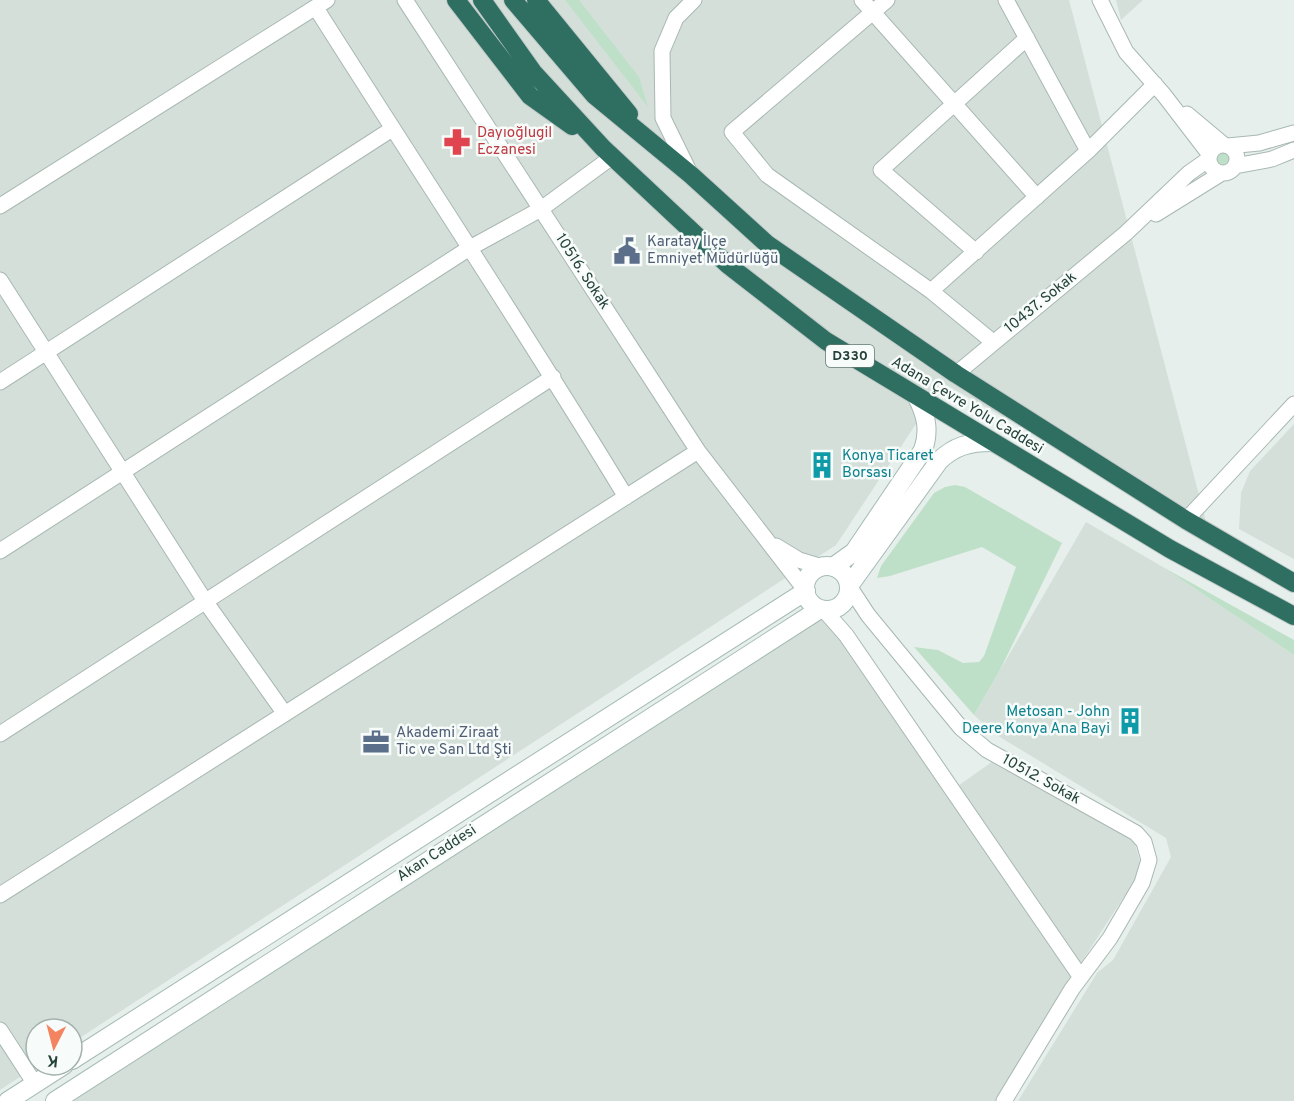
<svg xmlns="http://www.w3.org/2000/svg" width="1294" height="1101" font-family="Overpass,sans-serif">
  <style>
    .built { fill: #d4dfda }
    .green { fill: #bfe0c8 }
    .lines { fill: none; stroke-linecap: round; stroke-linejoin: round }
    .street-casing { stroke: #a8b8b2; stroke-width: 17 }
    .secondary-casing { stroke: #a4bbb3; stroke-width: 20 }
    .highway-casing { stroke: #c2cac8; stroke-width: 20 }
    .street { stroke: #fff; stroke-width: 15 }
    .secondary { stroke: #fff; stroke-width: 18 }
    .highway { stroke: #2f6f62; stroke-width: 18 }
    .labels { text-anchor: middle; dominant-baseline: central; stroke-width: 5; stroke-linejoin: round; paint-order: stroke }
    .shield { fill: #f7fbf9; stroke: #637a73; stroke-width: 1.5 }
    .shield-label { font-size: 14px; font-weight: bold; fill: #24423a }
    .health-label { font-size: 15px; fill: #be3a42; stroke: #f7fbf9; text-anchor: start }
    .service-label { font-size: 15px; fill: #4e5e75; stroke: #f7fbf9; text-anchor: start }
    .street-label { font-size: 15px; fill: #24423a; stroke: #f7fbf9 }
    .culture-label { font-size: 15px; fill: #0d838f; stroke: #f7fbf9; text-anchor: start }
  </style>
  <rect width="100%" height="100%" fill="#e6efeb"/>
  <path class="built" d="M0 0H1069L1209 533 943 383 836 545 72 1043V1029H36V1065H38L0 1090Z
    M1116 0H1143L1121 20Z
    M1294 424V559L1239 529 1241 493 1250 471Z
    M1086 522 1161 566 1294 655V1101H1018L1097 973 1113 960 1171 857 1166 838 995 734 974 715Z
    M816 618 829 621 948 793 996 759 1133 837 1142 869 1073 975 997 1101H66Z"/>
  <path class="green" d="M565 0H579L639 77 648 107Z
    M1216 158a7 7 0 1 1 14 0a7 7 0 1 1-14 0Z
    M955 485 965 487 1062 543 1000 670 974 715 914 647 938 650 963 663 979 662 984 656 1016 567 982 547 890 576 877 578 881 566 934 493 945 487Z
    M1161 566 1294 640V655Z"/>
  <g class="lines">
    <defs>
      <path id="street" d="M405 0 698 451 806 591
        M862 0 1037 197
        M887 0 732 132 767 175 931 291
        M1006 0 1088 151
        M1100 0 1126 52 1164 95 1210 155
        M316 8C419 171 526 332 626 497
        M1187 114 1224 145
        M1209 159a14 14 0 1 1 28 0a14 14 0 1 1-28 0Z
        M1228 146 1259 143 1294 133
        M1235 166 1272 159 1294 150
        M690 173 663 118 662 51 676 18 694 0
        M0 206 327 0
        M1156 214 1222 173
        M976 252 881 170 1027 38
        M0 280 205 601 285 714
        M993 342 931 291 1088 151 1155 84
        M956 374 1126 233 1189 173 1209 159
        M0 382 392 129
        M1186 520 1294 404
        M776 546 799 560 822 567
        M0 551 468 249 541 209 612 157
        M849 586 868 615 961 728 987 750 1136 833 1144 842 1149 860 1142 883 1110 938 1072 989 1004 1101
        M824 610 846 635 1080 976
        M0 734 553 377
        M0 895 698 451
        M0 1030 35 1084"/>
      <path id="secondary" d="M805 588a22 22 0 1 1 44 0a22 22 0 1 1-44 0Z
        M833 567 854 552 923 450C930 430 926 415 917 397
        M849 586 939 461C954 446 970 442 991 442
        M72 1060 806 591
        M8 1101 64 1065
        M55 1101 820 609"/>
      <path id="highway" d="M456 0 530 96 572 126
        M482 0 533 72 603 148 728 265 826 341 1170 549 1294 616
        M513 0 594 95 691 175 767 244 956 374 1186 520 1294 583
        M536 0 629 114"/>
    </defs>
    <use href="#street" class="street-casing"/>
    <use href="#secondary" class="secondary-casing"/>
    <use href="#highway" class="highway-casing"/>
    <use href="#street" class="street"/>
    <use href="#secondary" class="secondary"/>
    <use href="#highway" class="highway"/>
  </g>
  <defs>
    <symbol id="pharmacy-bare" viewBox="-9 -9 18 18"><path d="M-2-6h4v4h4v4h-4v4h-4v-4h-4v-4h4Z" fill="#e0444e" stroke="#f7fbf9" stroke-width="2.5" paint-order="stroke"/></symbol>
    <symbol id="civic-bare" viewBox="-9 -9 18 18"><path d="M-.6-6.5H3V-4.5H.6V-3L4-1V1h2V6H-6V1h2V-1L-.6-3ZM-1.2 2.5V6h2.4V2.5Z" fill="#5c6f8a" stroke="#f7fbf9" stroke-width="2.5" paint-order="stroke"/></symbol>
    <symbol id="building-bare" viewBox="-9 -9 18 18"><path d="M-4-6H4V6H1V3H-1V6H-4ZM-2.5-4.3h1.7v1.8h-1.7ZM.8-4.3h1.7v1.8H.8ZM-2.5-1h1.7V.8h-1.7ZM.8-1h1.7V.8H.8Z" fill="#0f9aa8" stroke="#f7fbf9" stroke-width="2.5" paint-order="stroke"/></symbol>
    <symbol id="office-bare" viewBox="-9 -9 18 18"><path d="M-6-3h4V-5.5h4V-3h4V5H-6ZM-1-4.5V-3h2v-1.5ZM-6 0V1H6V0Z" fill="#5c6f8a" stroke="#f7fbf9" stroke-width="2.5" paint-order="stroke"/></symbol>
  </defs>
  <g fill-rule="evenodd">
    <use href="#pharmacy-bare" x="438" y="123" width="38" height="38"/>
    <use href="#civic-bare" x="608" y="232" width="38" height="38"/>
    <use href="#building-bare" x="803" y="446" width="38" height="38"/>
    <use href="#building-bare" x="1111" y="702" width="38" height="38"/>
    <use href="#office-bare" x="357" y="723" width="38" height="38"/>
  </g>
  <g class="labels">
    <rect class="shield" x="826" y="345" width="48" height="22" rx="4.5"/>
    <g class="shield-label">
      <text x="850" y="356">D330</text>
    </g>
    <g class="health-label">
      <text x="477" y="133">Dayıoğlugil<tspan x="477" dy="17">Eczanesi</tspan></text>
    </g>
    <g class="service-label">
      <text x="647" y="242">Karatay İlçe<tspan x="647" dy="17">Emniyet Müdürlüğü</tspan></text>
      <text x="396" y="733">Akademi Ziraat<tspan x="396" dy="17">Tic ve San Ltd Şti</tspan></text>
    </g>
    <g class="street-label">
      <text transform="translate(582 272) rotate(57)">10516. Sokak</text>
      <text transform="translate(1041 303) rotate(-39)">10437. Sokak</text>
      <text transform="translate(967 406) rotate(31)">Adana Çevre Yolu Caddesi</text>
      <text transform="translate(1041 780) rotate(29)">10512. Sokak</text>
      <text transform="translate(437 854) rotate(-33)">Akan Caddesi</text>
    </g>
    <g class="culture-label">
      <text x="842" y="456">Konya Ticaret<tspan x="842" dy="17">Borsası</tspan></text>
      <text x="1110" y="712" text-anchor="end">Metosan - John<tspan x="1110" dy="17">Deere Konya Ana Bayi</tspan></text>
    </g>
  </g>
  <g transform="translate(54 1047) rotate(186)"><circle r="28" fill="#f7fbf9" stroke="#a3b1ad" stroke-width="1.5"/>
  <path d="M0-4.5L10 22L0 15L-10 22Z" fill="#f4845f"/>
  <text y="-9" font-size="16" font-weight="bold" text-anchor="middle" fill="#24423a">K</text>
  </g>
</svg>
